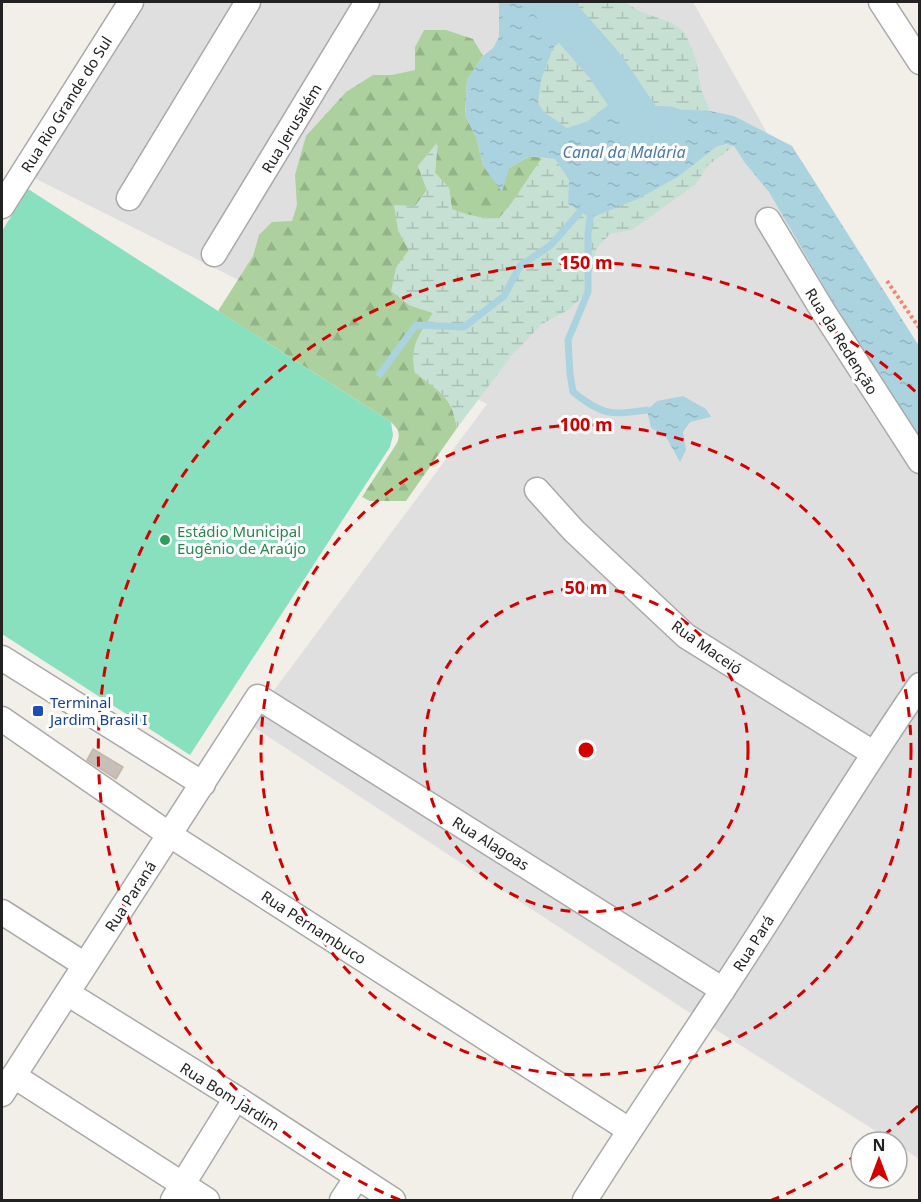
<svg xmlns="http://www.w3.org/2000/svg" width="921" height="1202" font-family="'Noto Sans',sans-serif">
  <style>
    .residential { fill: #e0dfdf }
    .forest { fill: url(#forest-firs) }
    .wetland { fill: url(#wetland-marsh) }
    .pitch { fill: #88e0be }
    .water { fill: url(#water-ripples) }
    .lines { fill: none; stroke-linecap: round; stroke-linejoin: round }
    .stream { stroke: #aad3df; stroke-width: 7 }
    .river { stroke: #aad3df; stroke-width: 39 }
    .building { fill: #c7bfb8; stroke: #c4b6ab; stroke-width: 1.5 }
    .minor-casing { stroke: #a9a9a9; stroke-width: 27 }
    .path { stroke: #fa8072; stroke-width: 4; stroke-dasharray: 3 3; stroke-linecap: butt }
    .minor { stroke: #fff; stroke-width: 24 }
    .ring { fill: none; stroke: #d40000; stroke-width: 3; stroke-dasharray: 10 8 }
    .leisure-dot { fill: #2e9e5b; stroke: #fff; stroke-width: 2 }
    .transit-dot { fill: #1a4fb4; stroke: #fff; stroke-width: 2 }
    .labels { text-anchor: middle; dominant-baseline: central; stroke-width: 6; stroke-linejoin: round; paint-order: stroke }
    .street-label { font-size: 15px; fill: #222; stroke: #fff }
    .leisure-label { font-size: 15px; fill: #27864d; stroke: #fff; text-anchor: start }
    .transit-label { font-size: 15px; fill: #164399; stroke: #fff; text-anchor: start }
    .water-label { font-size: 16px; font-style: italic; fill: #4a7aab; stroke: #fff }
    .centre { fill: #d40000; stroke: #fff; stroke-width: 3 }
    .ring-label { font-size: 18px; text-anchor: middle; font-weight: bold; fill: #d40000; stroke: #fff; stroke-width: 6; stroke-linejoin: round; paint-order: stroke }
  </style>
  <defs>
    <pattern id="forest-firs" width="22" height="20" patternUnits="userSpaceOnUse" patternTransform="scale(1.5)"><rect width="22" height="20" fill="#add19e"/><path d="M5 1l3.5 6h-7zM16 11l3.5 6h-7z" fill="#95b388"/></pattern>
    <pattern id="wetland-marsh" width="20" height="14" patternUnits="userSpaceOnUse" patternTransform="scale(1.5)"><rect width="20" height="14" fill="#c6e0d4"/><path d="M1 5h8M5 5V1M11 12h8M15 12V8" fill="none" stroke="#aac0b6"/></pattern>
    <pattern id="water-ripples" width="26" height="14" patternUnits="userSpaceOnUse" patternTransform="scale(1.5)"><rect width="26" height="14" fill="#aad3df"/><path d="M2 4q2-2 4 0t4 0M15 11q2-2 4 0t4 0" fill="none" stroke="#92b5bf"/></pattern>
  </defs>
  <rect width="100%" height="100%" fill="#f2efe9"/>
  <path class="residential" d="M134 2H693L887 345 919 390V1159L897 1144V1142H893L710 1026 249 724 487 404 26 174Z"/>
  <path class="forest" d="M424 30H446L473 39 483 56 467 80 465 115 477 139 483 166 509 168 530 156 542 158 511 204 499 219 469 216 452 210 449 188 435 173 437 143 418 166 427 190 398 230 409 250 396 268 409 305 433 313C419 336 410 344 415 372 439 392 452 395 457 428L406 501H370L362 497 397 443C401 433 398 429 391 422L218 311 253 256 259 235 272 222 292 221 297 205 295 175 306 136 346 92 373 75H392L415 70V47Z"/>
  <path class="wetland" d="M568 2H625L637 10 674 24 685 33 696 59 701 89 710 111 654 108 641 100 609 104 588 121 567 128 544 112 538 103 541 80 552 48 566 37H591L584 16Z
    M438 142 435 173 449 188 452 209C468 215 482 219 499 218L511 204 542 158 555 159 569 180 568 204 591 218C635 200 667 186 705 155 715 148 721 142 734 146L708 165 696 184 632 230 610 234 596 249 588 292 568 310 542 324 512 355 457 428C452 395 439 392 415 373 409 345 419 336 433 313L409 305 391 291 396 268 409 250 398 230 394 205 415 206 427 190 418 166Z"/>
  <path class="pitch" d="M28 189 391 422 393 435 390 447 190 755 2 634V231Z"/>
  <path class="water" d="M499 2H568L584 16 591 37H566L553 48 541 80 538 103 544 112 567 128 588 121 609 104 642 100 654 108 710 111 734 116 792 146 919 346V436L843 319 769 192 745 163 734 146 726 144 716 147 679 176 640 198 591 218 568 204 569 180 555 159 530 156 509 168 502 192 483 166 477 139 465 115 467 80 483 56 493 48 499 37Z
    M683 396 706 409 711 417 690 422 683 432 686 450 680 462 665 435 651 428 647 410 657 401Z"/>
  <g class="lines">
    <path class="stream" d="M591 210 588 234V292L568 340 570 374 573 392C604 416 610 415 647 410
      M380 374 416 325 464 327 504 296 520 266 551 245 585 206"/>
    <path class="river" d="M549 2 605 66 645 125 669 126"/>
  </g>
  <path class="building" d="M93 749 123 767 116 779 87 760Z"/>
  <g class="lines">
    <defs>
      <path id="minor" d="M881 2 920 62
        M129 198 248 2
        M2 206 131 2
        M768 220 823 311 920 461
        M214 254 367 2
        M537 490 574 531 686 636 873 753
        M2 658 203 784
        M2 719 170 835 629 1130
        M2 912 85 965
        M67 993 236 1098 393 1200
        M14 1076 207 1200
        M2 1094 258 697 723 990
        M173 1200 236 1098
        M342 1200 357 1177
        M585 1200C629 1130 676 1061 722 991 789 890 851 785 920 685"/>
    </defs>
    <use href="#minor" class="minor-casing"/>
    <path class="path" d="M887 281 920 329"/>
    <use href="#minor" class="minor"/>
  </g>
  <g class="ring">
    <circle cx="586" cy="750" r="162"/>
    <circle cx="586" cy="750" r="325"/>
    <path d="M918 1106A487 487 0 0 1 876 1141M858 1154A487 487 0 0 1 772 1200M400 1200A487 487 0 1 1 918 394"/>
  </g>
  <circle class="leisure-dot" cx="165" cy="540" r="6"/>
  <rect class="transit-dot" x="32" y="705" width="12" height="12" rx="3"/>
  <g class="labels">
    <g class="street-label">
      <text transform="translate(66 104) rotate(-58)">Rua Rio Grande do Sul</text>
      <text transform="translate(291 128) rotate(-59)">Rua Jerusalém</text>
      <text transform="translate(842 341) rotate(58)">Rua da Redenção</text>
      <text transform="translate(707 647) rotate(35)">Rua Maceió</text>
      <text transform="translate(491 843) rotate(32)">Rua Alagoas</text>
      <text transform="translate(130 896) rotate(-57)">Rua Paraná</text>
      <text transform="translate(314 927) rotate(33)">Rua Pernambuco</text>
      <text transform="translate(753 943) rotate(-58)">Rua Pará</text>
      <text transform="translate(230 1096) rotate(32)">Rua Bom Jardim</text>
    </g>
    <g class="leisure-label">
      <text x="177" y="531">Estádio Municipal<tspan x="177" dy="17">Eugênio de Araújo</tspan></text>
    </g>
    <g class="transit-label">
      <text x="50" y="702">Terminal<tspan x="50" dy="17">Jardim Brasil I</tspan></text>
    </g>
    <g class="water-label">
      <text x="624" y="152">Canal da Malária</text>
    </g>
  </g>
  <circle cx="586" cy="750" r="9" class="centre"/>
  <g class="ring-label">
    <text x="586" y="269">150 m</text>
    <text x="586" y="431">100 m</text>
    <text x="586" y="594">50 m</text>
  </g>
  <rect width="921" height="1202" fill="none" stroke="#222222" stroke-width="6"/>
  <g transform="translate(879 1160)"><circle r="28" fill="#ffffff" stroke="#a7a7a7" stroke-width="1.5"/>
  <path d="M0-4.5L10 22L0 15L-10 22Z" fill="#d40000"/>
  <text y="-9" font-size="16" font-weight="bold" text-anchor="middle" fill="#222222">N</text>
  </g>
</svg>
